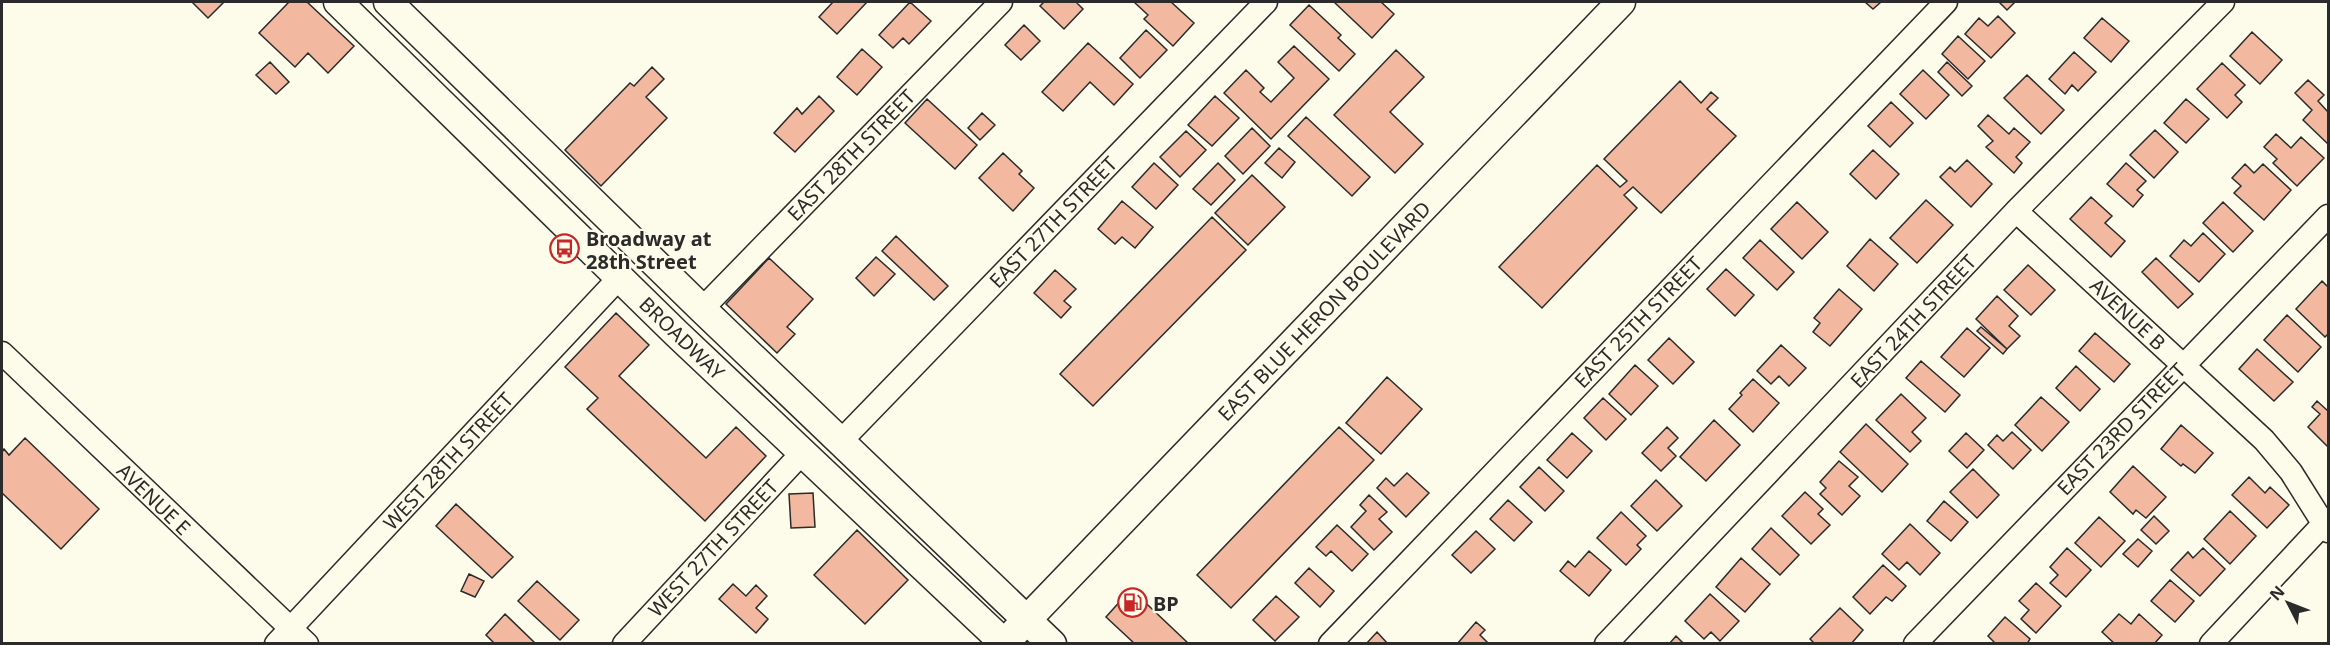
<svg xmlns="http://www.w3.org/2000/svg" width="2330" height="645" font-family="'Noto Sans',sans-serif">
  <style>
    .building { fill: #f2b8a0; stroke: #2b2b2b; stroke-width: 1.5 }
    .lines { fill: none; stroke-linecap: round; stroke-linejoin: round }
    .minor-casing { stroke: #2b2b2b; stroke-width: 25 }
    .major-casing { stroke: #2b2b2b; stroke-width: 31 }
    .minor { stroke: #fdfbea; stroke-width: 22 }
    .major { stroke: #fdfbea; stroke-width: 28 }
    .labels { text-anchor: middle; dominant-baseline: central; stroke-width: 4.5; stroke-linejoin: round; paint-order: stroke }
    .street-label { font-size: 20px; fill: #2b2b2b; stroke: #fdfbea }
    .poi-label { font-size: 20px; font-weight: bold; fill: #2b2b2b; stroke: #fdfbea; text-anchor: start }
  </style>
  <rect width="100%" height="100%" fill="#fdfbea"/>
  <path class="building" d="M192 2H224L208 18Z
    M289 2H307L354 46 328 73 308 53 295 67 259 33Z
    M833 2H867L837 34 819 17Z
    M910 2 931 21 909 44 903 38 893 48 879 35Z
    M1044 2H1078L1077 3 1083 9 1064 29 1040 6Z
    M1134 2H1171L1194 23 1173 46 1144 19 1148 15Z
    M1334 2H1381L1394 14 1372 38Z
    M1865 2H1881L1873 9Z
    M1999 2H2015L2007 10Z
    M1309 5 1341 35 1338 38 1355 54 1339 71 1290 25Z
    M1998 16 2015 33 1991 58 1965 34 1979 18 1988 26Z
    M2102 18 2129 41 2111 62 2084 38Z
    M1024 25 1040 41 1021 60 1005 45Z
    M1146 30 1167 50 1140 78 1120 58Z
    M2252 32 2282 60 2260 84 2230 56Z
    M1958 36 1985 61 1968 79 1942 54Z
    M1088 43 1133 84 1114 105 1090 82 1063 111 1042 92Z
    M1294 46 1329 79 1271 139 1224 93 1246 70 1264 88 1260 92 1271 102 1294 78 1278 62Z
    M862 49 882 67 857 95 837 77Z
    M1396 50 1424 77 1390 112 1423 144 1395 173 1334 115Z
    M2074 52 2096 72 2078 91 2072 85 2065 94 2049 79Z
    M270 62 289 82 276 94 256 75Z
    M1947 62 1972 86 1962 96 1938 72Z
    M2222 63 2245 85 2235 95 2242 102 2227 118 2197 89Z
    M652 67 664 79 646 97 667 118 601 186 565 150 630 83 634 86Z
    M1923 70 1949 95 1926 119 1900 94Z
    M2027 75 2064 110 2041 134 2004 98Z
    M2308 80 2324 95 2318 101 2328 112V144L2303 120 2312 110 2295 93Z
    M1680 81 1701 103 1711 92 1718 98 1707 109 1736 136 1661 213 1633 187 1624 195 1637 208 1542 308 1499 267 1597 165 1620 187 1627 181 1604 159Z
    M819 96 834 111 795 152 774 133 797 108 802 114Z
    M1215 96 1239 118 1212 146 1188 125Z
    M927 99 977 145 955 169 905 123Z
    M2186 99 2209 119 2186 143 2164 123Z
    M1891 102 1913 123 1890 147 1868 126Z
    M982 113 995 125 980 140 968 128Z
    M1988 115 2009 134 2014 128 2030 142 2016 157 2022 163 2014 173 1986 147 1993 141 1978 126Z
    M1306 117 1370 177 1352 196 1288 136Z
    M1252 128 1270 146 1243 174 1225 156Z
    M2155 130 2178 152 2154 178 2130 155Z
    M1186 131 1206 150 1180 177 1160 157Z
    M2276 134 2291 148 2301 137 2324 158 2297 186 2273 163 2277 159 2264 147Z
    M1279 148 1295 162 1282 178 1265 163Z
    M1873 150 1899 174 1876 199 1850 174Z
    M1003 153 1022 171 1019 174 1034 188 1013 211 979 178Z
    M1967 160 1992 184 1971 207 1940 177 1950 167 1955 172Z
    M1154 163 1178 185 1156 209 1132 187Z
    M1218 163 1235 180 1211 205 1193 189Z
    M2126 163 2146 181 2137 190 2143 195 2133 207 2107 184Z
    M2245 164 2254 173 2263 164 2291 190 2264 220 2234 193 2241 186 2232 178Z
    M1252 175 1285 207 1248 245 1215 213Z
    M2091 197 2112 216 2105 223 2125 241 2111 257 2070 219Z
    M1926 200 1953 225 1917 263 1890 238Z
    M1122 201 1153 227 1135 248 1122 237 1115 244 1098 229Z
    M1797 202 1828 232 1802 259 1771 229Z
    M2223 202 2253 231 2233 252 2203 223Z
    M1212 217 1246 250 1093 406 1060 374Z
    M2203 233 2225 254 2199 282 2170 256 2184 240 2191 246Z
    M896 236 948 286 934 300 882 251Z
    M1870 239 1898 264 1874 291 1847 266Z
    M1760 240 1794 272 1777 290 1743 258Z
    M876 257 895 274 874 296 856 278Z
    M769 258 813 299 787 327 795 334 777 353 726 304Z
    M2156 258 2193 294 2178 308 2142 272Z
    M2028 265 2055 290 2031 315 2004 290Z
    M1726 269 1754 295 1735 316 1707 289Z
    M1055 270 1076 289 1064 301 1071 307 1061 318 1034 293Z
    M2322 281 2328 287V334L2325 337 2296 309Z
    M1839 289 1862 309 1830 346 1813 332 1820 323 1814 318Z
    M1997 296 2018 316 2009 326 2020 336 2007 349 1976 319Z
    M616 313 649 345 619 376 706 458 736 427 766 456 705 521 587 409 598 398 565 367Z
    M2287 315 2321 347 2298 372 2264 340Z
    M1981 327 2007 349 2003 354 1977 331Z
    M1967 328 1990 348 1964 377 1941 357Z
    M2095 333 2130 364 2114 382 2079 351Z
    M1669 338 1694 362 1673 384 1648 360Z
    M1781 345 1806 368 1789 386 1779 376 1771 384 1757 371Z
    M2257 349 2293 382 2274 401 2239 369Z
    M1921 361 1960 395 1945 412 1906 378Z
    M1635 365 1658 386 1631 415 1609 394Z
    M2076 366 2100 389 2080 411 2056 388Z
    M1387 377 1422 409 1381 454 1346 423Z
    M1753 379 1779 403 1753 432 1729 409 1742 395 1740 393Z
    M1901 394 1926 418 1912 432 1921 441 1910 452 1876 420Z
    M2041 397 2069 422 2042 451 2015 425Z
    M1603 398 1626 419 1606 440 1584 418Z
    M2317 401 2328 411V447L2308 427 2320 414 2312 407Z
    M1714 420 1740 445 1706 481 1680 457Z
    M1866 424 1908 464 1882 492 1840 452Z
    M2181 425 2213 453 2195 473 2183 464 2181 466 2161 449Z
    M1339 427 1374 460 1231 608 1197 575Z
    M1667 427 1678 438 1668 448 1676 456 1661 471 1642 453Z
    M2012 432 2031 450 2013 469 1988 445 1997 435 2003 441Z
    M1572 433 1592 451 1567 478 1547 460Z
    M1966 433 1984 450 1967 468 1949 451Z
    M25 438 99 509 61 549 2 493V452L4 449 9 455Z
    M1839 461 1858 477 1849 486 1860 496 1842 515 1820 494 1826 488 1820 482Z
    M2133 466 2166 497 2146 518 2136 510 2133 514 2110 492Z
    M1539 467 1564 491 1545 511 1520 487Z
    M1973 469 1999 495 1977 518 1950 492Z
    M1407 473 1429 493 1406 517 1377 488 1386 478 1394 486Z
    M2249 477 2265 493 2270 487 2289 505 2267 528 2232 495Z
    M1656 480 1682 506 1657 531 1631 506Z
    M1805 492 1823 509 1818 514 1830 525 1811 544 1782 516Z
    M813 493 815 527 791 528 789 494Z
    M1369 495 1387 512 1379 519 1392 532 1374 550 1351 527 1366 511 1360 505Z
    M1508 500 1532 522 1514 541 1490 519Z
    M1944 501 1968 522 1951 541 1927 521Z
    M456 504 513 557 492 578 436 526Z
    M2230 511 2256 536 2230 564 2204 539Z
    M1621 512 1646 536 1637 545 1641 549 1626 565 1597 538Z
    M2154 516 2169 531 2156 544 2141 530Z
    M2099 517 2125 541 2101 567 2075 543Z
    M1910 524 1940 553 1920 575 1907 562 1899 570 1882 554Z
    M1337 525 1368 554 1352 571 1331 551 1326 556 1316 547Z
    M1771 528 1799 555 1780 575 1752 549Z
    M857 530 908 580 865 624 814 575Z
    M1476 531 1495 549 1471 573 1452 555Z
    M2138 539 2152 551 2138 567 2123 554Z
    M2067 548 2091 570 2066 597 2050 583 2058 575 2050 567Z
    M2203 548 2225 569 2200 596 2171 570 2188 552 2193 558Z
    M1589 551 1611 570 1589 596 1560 571 1568 561 1575 567Z
    M1741 558 1770 584 1745 612 1716 587Z
    M1883 565 1906 586 1892 601 1886 597 1870 614 1853 597Z
    M1309 568 1334 591 1320 607 1295 583Z
    M469 574 484 581 475 597 461 591Z
    M2170 580 2194 601 2175 622 2151 601Z
    M537 581 579 620 560 640 518 601Z
    M2036 583 2061 606 2036 633 2021 619 2029 610 2019 601Z
    M733 584 746 596 756 585 767 596 756 608 768 619 756 633 719 599Z
    M1131 589 1189 644H1135L1106 617Z
    M1710 594 1739 621 1720 641 1711 632 1704 639 1685 621Z
    M1276 596 1299 617 1275 641 1253 620Z
    M1840 608 1863 630 1851 644H1815L1810 639Z
    M505 614 536 644H495L486 635Z
    M2119 614 2131 624 2139 614 2162 635 2154 644H2115L2102 632Z
    M2005 617 2030 639 2027 644H1996L1988 636Z
    M1476 622 1485 630 1480 635 1489 644H1457Z
    M1377 632 1388 644H1366Z
    M1676 636 1684 644H1669Z"/>
  <g class="lines">
    <defs>
      <path id="minor" d="M2016 211 2264 440 2291 472 2328 531
        M702 309 1001 2
        M2 353 307 644
        M840 442 1266 2
        M276 644 619 278
        M624 644 802 453
        M1330 644 1946 2
        M1606 644 2016 211 2223 2
        M1915 644 2328 216
        M2211 644 2328 519"/>
      <path id="major" d="M338 2 676 333 1005 644
        M388 2 702 309 1052 644
        M1015 632 1621 2"/>
    </defs>
    <use href="#minor" class="minor-casing"/>
    <use href="#major" class="major-casing"/>
    <use href="#minor" class="minor"/>
    <use href="#major" class="major"/>
  </g>
  <defs>
    <symbol id="bus-ring" viewBox="-11 -11 22 22"><circle r="9.5" fill="#fdfbea" stroke="#c62828" stroke-width="1.5"/><path d="M-5-6H5V4H4V6H2V4H-2V6H-4V4H-5ZM-3.5-4V0h7V-4ZM-3.5 1.2v1.5H-2V1.2ZM2 1.2v1.5H3.5V1.2Z" fill="#c62828"/></symbol>
    <symbol id="fuel-ring" viewBox="-11 -11 22 22"><circle r="9.5" fill="#fdfbea" stroke="#c62828" stroke-width="1.5"/><path d="M-5.5-6h7V0h2V4h1.3V-2.5L3-4.5l.8-.8L6-3V5H2.5V1h-1V6h-7ZM-4.2-4.7v3.2H.2V-4.7Z" fill="#c62828"/></symbol>
  </defs>
  <g fill-rule="evenodd">
    <use href="#bus-ring" x="548" y="232" width="33" height="33"/>
    <use href="#fuel-ring" x="1116" y="586" width="33" height="33"/>
  </g>
  <g class="labels">
    <g class="street-label">
      <text transform="translate(851 155) rotate(-46)">EAST 28TH STREET</text>
      <text transform="translate(1053 222) rotate(-46)">EAST 27TH STREET</text>
      <text transform="translate(1324 311) rotate(-46)">EAST BLUE HERON BOULEVARD</text>
      <text transform="translate(2128 314) rotate(43)">AVENUE B</text>
      <text transform="translate(1913 321) rotate(-47)">EAST 24TH STREET</text>
      <text transform="translate(1638 322) rotate(-46)">EAST 25TH STREET</text>
      <text transform="translate(682 338) rotate(44)">BROADWAY</text>
      <text transform="translate(2121 429) rotate(-46)">EAST 23RD STREET</text>
      <text transform="translate(448 461) rotate(-47)">WEST 28TH STREET</text>
      <text transform="translate(154 499) rotate(44)">AVENUE E</text>
      <text transform="translate(713 548) rotate(-47)">WEST 27TH STREET</text>
    </g>
    <g class="poi-label">
      <text x="586" y="238">Broadway at<tspan x="586" dy="23">28th Street</tspan></text>
      <text x="1153" y="603">BP</text>
    </g>
  </g>
  <rect width="2330" height="645" fill="none" stroke="#2b2b2b" stroke-width="6"/>
  <g transform="translate(2288 603) rotate(312)" stroke="#fdfbea" stroke-width="4.5" paint-order="stroke">
  <path d="M0-4.5L10 22L0 15L-10 22Z" fill="#2b2b2b"/>
  <text y="-9" font-size="16" font-weight="bold" text-anchor="middle" fill="#2b2b2b">N</text>
  </g>
</svg>
